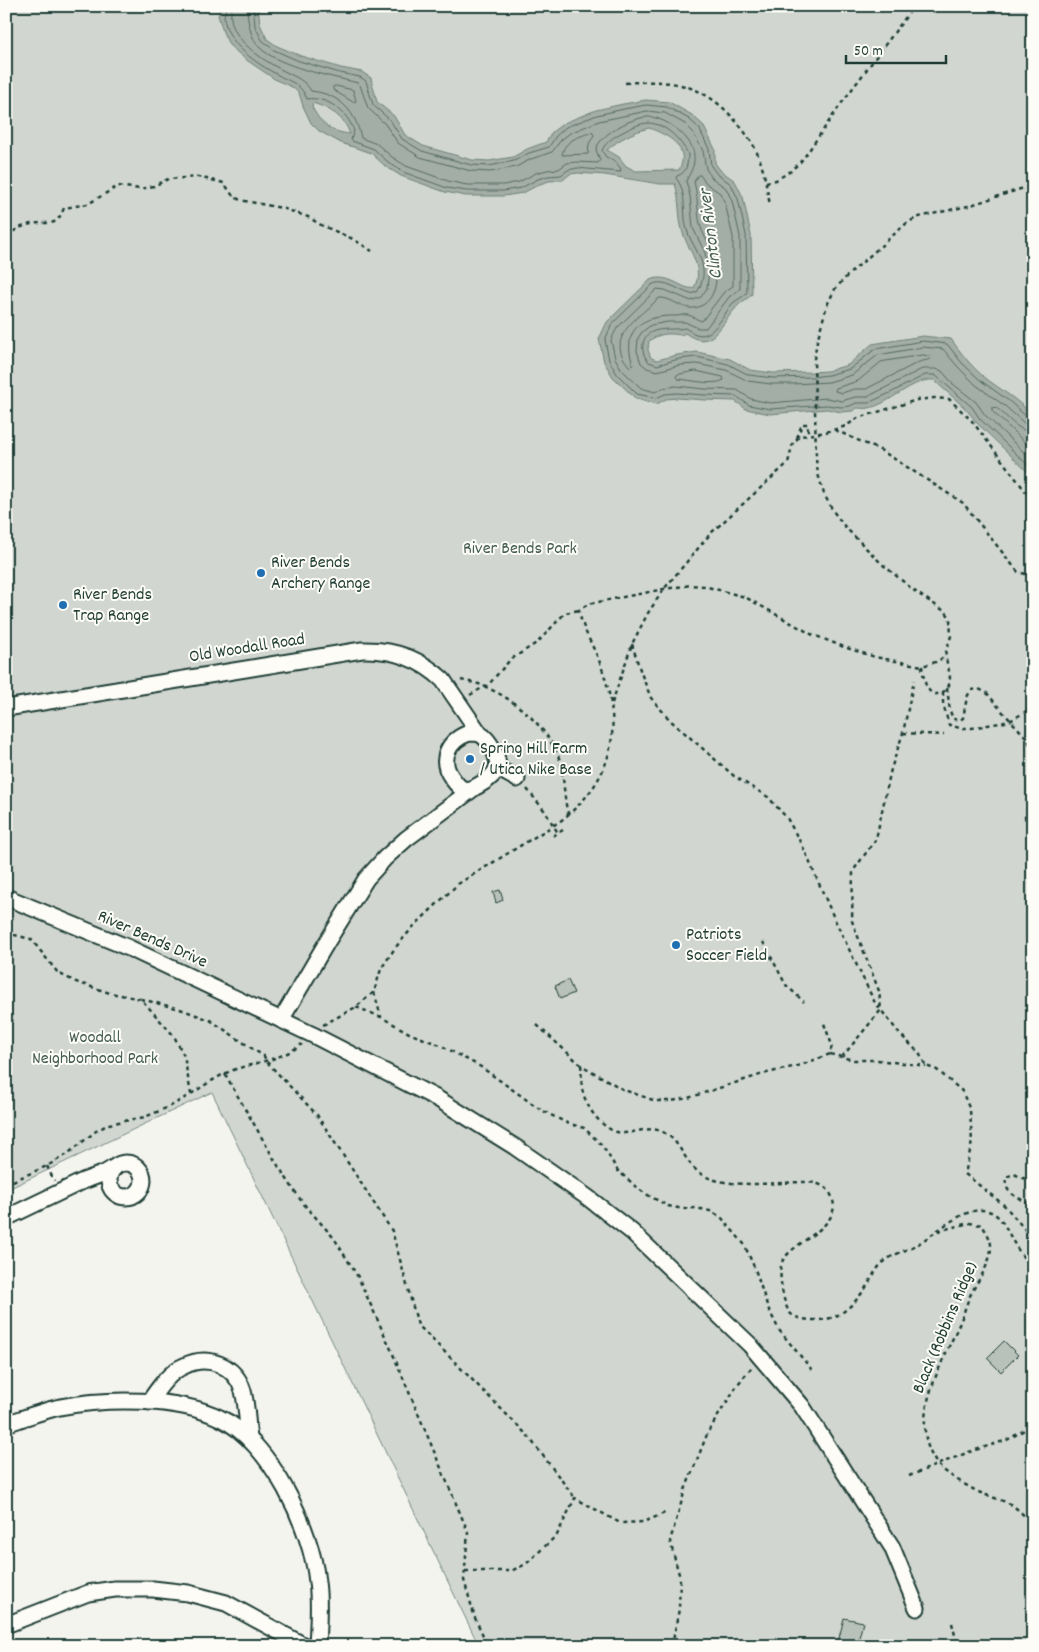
<svg xmlns="http://www.w3.org/2000/svg" width="1039" height="1652" font-family="Dekko,sans-serif">
  <style>
    .green { fill: #d1d6d1; stroke: #788a82 }
    .water { fill: #a3aea7; stroke: #6e8179; fill-rule: evenodd }
    .lines { fill: none; stroke-linecap: round; stroke-linejoin: round }
    .shore { stroke: #546a62; stroke-width: 1 }
    .building { fill: #b9c1bb; stroke: #1f3d34 }
    .minor-casing { stroke: #1f3d34; stroke-width: 19 }
    .path { stroke: #1f3d34; stroke-width: 2.5; stroke-dasharray: 4 4; stroke-linecap: butt }
    .minor { stroke: #fdfcf7; stroke-width: 15 }
    .poi-dot { fill: #1f6fb2; stroke: #fdfcf7; stroke-width: 2 }
    .labels { text-anchor: middle; dominant-baseline: central; stroke-width: 4; stroke-linejoin: round; paint-order: stroke }
    .park-label { font-size: 18px; fill: #435c53; stroke: #fdfcf7 }
    .poi-label { font-size: 18px; fill: #1f3d34; stroke: #fdfcf7; text-anchor: start }
    .street-label { font-size: 18px; fill: #1f3d34; stroke: #fdfcf7 }
    .water-label { font-size: 19px; font-style: italic; fill: #475f56; stroke: #fdfcf7 }
  </style>
  <rect width="100%" height="100%" fill="#f4f4ef"/>
  <filter id="ink" filterUnits="userSpaceOnUse"><feTurbulence type="fractalNoise" baseFrequency=".02" numOctaves="2"/><feDisplacementMap in="SourceGraphic" scale="10" xChannelSelector="R" yChannelSelector="G"/><feConvolveMatrix kernelMatrix="1 2 1 2 8 2 1 2 1" color-interpolation-filters="sRGB"/></filter>
  <g filter="url(#ink)">
    <path class="green" d="M6 6H1033V1646H479L212 1092 6 1190Z"/>
    <path class="water" d="M222 6H258L260 24 267 39 277 46 301 56 341 68 362 72 371 78 377 102 394 116 405 135 423 146 472 160 489 161 513 157 527 149 546 142 552 132 564 123 596 110 623 104 646 100 669 102 692 115 703 125 715 149V163L720 170 735 181 743 197 751 235 752 294C747 300 740 302 735 309 719 327 712 352 685 333L681 335C668 333 660 333 649 341L648 350 651 358 657 360 677 355 697 352 730 359 750 370 773 373 812 372 827 371 848 365 872 344 923 336 951 339C961 353 971 366 984 377 1001 390 1019 400 1033 416V477L976 422C965 405 948 394 934 380 913 378 890 404 869 408 865 409 860 408 857 408L853 411 841 412 827 409 770 414 746 409 735 401 705 400 677 398 666 399 657 404 635 398 613 377 604 362 599 339 607 322 650 280C669 272 683 291 694 288 705 266 687 250 682 230 678 215 680 199 675 184H660L605 175 578 173 570 174 563 180 549 181 540 184 523 193 504 196H466L445 192 401 176 385 166 371 153 341 143 319 131 311 123 303 106 299 93 292 87 276 80 245 59 229 45 223 32 218 15ZM313 103C330 109 344 116 350 134 330 132 321 124 312 107ZM649 128C668 135 691 147 679 170L636 171 626 166 619 157 607 150C619 139 633 132 649 128Z"/>
    <g class="lines">
      <path class="shore" d="M226 6C226 10 224 14 224 18 228 45 256 63 278 75 294 84 299 82 307 99 327 96 348 112 354 131L351 139 352 141 374 149 388 162 403 172 447 188 467 191H503L521 188 538 179 548 176 561 175 568 170 577 168 620 172 621 169 615 161 606 157 602 151C604 144 612 138 619 134 627 130 638 123 649 123 666 124 681 140 688 154 688 163 687 173 677 176L676 178C688 193 682 213 687 230 691 244 702 255 703 270 704 277 701 286 697 292L691 294C679 291 666 279 653 284L612 324 605 340 609 360 617 374 637 394 656 398 665 394 677 393 705 395 736 396 749 405 770 409 827 405 841 407 850 406 856 403H868L890 393 925 375H935L972 407 980 419 1033 470
        M232 6C232 10 230 14 231 18 233 41 264 61 284 71 295 77 305 80 311 91 340 94 356 112 361 138L377 144 392 157 406 166 448 181 467 185H503L519 182 536 173 547 170 559 169 567 163 577 162 598 163 600 160 596 150C599 134 634 116 650 117 666 118 694 138 694 156 695 166 690 173 686 181L690 196 693 228 705 253 709 269 707 288 701 297 691 301 665 290 657 289 617 328 611 340 615 358 622 370 641 388 655 392 663 388 676 386 705 389 737 390 751 399 770 403 827 398 842 401 855 397H867L922 369H936L942 371 953 384 976 402 985 415 1033 461
        M247 6C247 19 250 37 259 47 279 67 330 76 358 83L360 85 368 108 385 124 398 143 420 157 471 171 490 172 516 167 531 159 552 152 561 140 570 133 599 121 647 111 665 113 685 124 693 132 703 151 706 169 712 178 726 188 732 201 740 236V289L729 297 706 328H698L685 322H668L651 325 642 332 638 338 637 351 641 363 647 368 657 371 680 365 697 364 726 370 748 381 771 384H793L829 382 852 375 878 355 923 347 943 349 958 367 976 385 1005 406 1024 423 1033 425
        M253 6 255 26 262 40 274 50 299 61 340 73 360 77 366 81 373 105 390 120 402 139 422 151 471 165 489 166 514 161 529 153 549 147 556 136 566 127 597 115 624 109 646 105 667 107 689 119 699 128 709 149 711 166 717 174 731 184 738 199 746 235 747 292C743 298 737 299 732 304 723 315 713 340 696 334 692 333 689 330 685 328 673 331 646 324 643 344 642 351 644 357 649 362L657 365 679 359 697 357 728 364 749 375 773 378 812 377 828 375 850 369 875 349 923 341 947 344 962 363 980 380 1009 401 1028 418 1033 419
        M336 86 353 90 356 101 353 102 333 90V87Z
        M592 132 594 135 589 144 588 154 562 155C564 140 579 137 592 132Z
        M700 175 707 184 720 193 725 203 733 237V286L724 292 702 321C697 320 693 316 688 315 684 314 680 316 676 316 642 315 621 329 633 365L630 367C602 337 640 317 659 298 672 297 681 310 695 308 719 303 719 271 713 252 709 243 702 234 700 224 697 210 698 196 694 182L697 176Z
        M923 355 930 356 931 359 919 362 866 389H854L842 393 835 391 836 388 858 381 881 362Z
        M696 371 723 377 724 380C713 386 692 380 678 379L676 377 677 375Z
        M1033 432C1017 432 1007 415 995 407L992 408V411L1033 450"/>
    </g>
    <path class="building" d="M500 890 503 900 496 903 493 892Z
      M568 980 574 993 560 999 555 986Z
      M1004 1341 1018 1355 1001 1372 987 1358Z
      M844 1618 863 1622 857 1646H837Z"/>
    <g class="lines">
      <defs>
        <path id="minor" d="M6 708 362 650C393 649 420 658 443 680L480 734
          M469 733C472 733 477 733 480 734 489 739 500 758 497 768 496 773 489 779 484 782 478 786 470 791 463 789 458 787 455 782 452 778 438 759 449 740 469 733Z
          M497 768 517 779
          M6 897 129 948 313 1035 438 1099 515 1147 587 1197 632 1232 750 1345 802 1406 892 1547 917 1608
          M281 1020 327 942 366 879 385 858 406 839 474 788
          M109 1180a17 17 0 1 1 34 0a17 17 0 1 1-34 0Z
          M6 1218 83 1181 105 1173 118 1165
          M149 1402C158 1389 169 1372 184 1366 208 1354 235 1365 243 1391 247 1405 247 1423 249 1438
          M6 1424C24 1418 42 1411 60 1407 106 1398 177 1397 220 1418 270 1441 312 1529 317 1582 320 1603 318 1624 317 1646
          M6 1625 88 1593 115 1589H153L188 1593 226 1603 305 1646"/>
      </defs>
      <use href="#minor" class="minor-casing"/>
      <path class="path" d="M625 83C671 79 701 83 733 118 744 130 755 145 760 160 765 175 767 190 770 205
        M766 182 776 180 791 171 803 159 841 104 914 6
        M6 235C15 231 23 225 32 224 50 220 55 230 64 208L88 204 118 186 140 189 154 186 168 179 198 177 224 183 233 196 240 200 282 208 308 217 321 225 353 239 372 251
        M835 430 882 451 963 503 1018 572 1033 576
        M797 438 802 424H808V434
        M632 644 641 673 651 698 670 720 734 776 768 797 787 818 803 847 834 918 874 1001 899 1033 919 1053 926 1066 937 1070 962 1091 970 1110 972 1142 965 1174 1005 1206 1033 1239
        M922 666C923 673 924 683 928 689 935 700 950 691 950 680 950 672 947 663 945 656
        M461 680C469 682 479 683 486 687 517 701 546 726 559 758 565 774 563 803 569 815
        M947 688 950 711 953 719 960 720 963 718 967 697 971 690 979 689 987 693 1001 710 1026 737 1033 750
        M943 692V704L949 725 960 728H972L1010 721 1033 707
        M470 695 489 684 510 660 538 642 565 613 579 610
        M612 703 632 644 648 613 664 589 711 533 788 463 793 442 801 436 826 432 846 426 858 418 917 400 934 398 949 399 972 421 1033 501
        M903 733 944 735
        M527 789 544 810 558 833
        M1033 793 1025 817 1033 845
        M553 836 563 830
        M6 933 31 939 58 973 76 982 110 993 141 999 174 1036 184 1056 191 1094 171 1106 145 1117 109 1124 96 1131 66 1155 47 1166 6 1184
        M763 942 786 985 804 1002
        M374 992 381 1017
        M141 999 180 1009 210 1020 259 1053 264 1056 266 1061 317 1115 392 1231 418 1325 528 1436 575 1498
        M356 1007 381 1017 411 1034 440 1045 481 1067 541 1110 567 1123 584 1128 602 1145 618 1171 644 1193 668 1206 683 1209 696 1208 710 1211 721 1217 744 1244 755 1269 768 1308 779 1330 812 1370
        M323 1025 356 1007 374 992 381 969 395 948 414 926 458 884 559 822C615 780 624 727 600 663 593 645 582 629 579 610L588 604 664 589 691 585 704 586 745 597 811 634 844 647 875 657 922 666 939 661 945 655 951 636 950 618 946 612 917 593 882 564 845 527 833 511 824 494 818 474 816 459 814 359 817 341 827 305 835 289 848 275 908 222 919 217 968 206 1033 185
        M537 1025 581 1065 624 1090 656 1101H672L688 1098 763 1074 801 1065 830 1054 832 1045 823 1021
        M830 1054 853 1060H878L926 1066
        M842 1057 881 1010 879 991 852 921 853 871 876 839 891 769 903 733 914 680
        M581 1065C582 1072 581 1080 582 1088 585 1107 604 1134 625 1133 638 1132 651 1126 663 1132 679 1140 683 1158 696 1170 717 1191 777 1182 806 1182 814 1182 826 1185 830 1193 848 1225 796 1239 783 1260 777 1269 783 1305 790 1313 796 1320 810 1320 819 1320 843 1319 859 1299 870 1281 874 1274 877 1267 884 1262 893 1254 907 1250 918 1244 936 1233 969 1202 991 1212 1003 1217 1008 1233 1014 1243 1019 1252 1026 1261 1033 1268
        M225 1074 277 1164 302 1202 334 1238 358 1277 390 1347 468 1532 464 1580 475 1618 488 1646
        M191 1094C205 1085 219 1075 236 1069 258 1062 283 1059 302 1044
        M47 1166 54 1181
        M1033 1182 1014 1174 1006 1177C1003 1195 1020 1198 1033 1205
        M938 1231 969 1223 982 1225C986 1232 991 1238 991 1246 991 1266 977 1280 969 1298 965 1308 962 1319 957 1329 940 1368 906 1424 938 1465 946 1474 974 1491 986 1495 994 1498 1002 1500 1010 1504 1019 1509 1026 1518 1033 1525
        M909 1476 969 1452 1007 1440 1033 1425
        M465 1571H511L526 1564 557 1535 575 1498 620 1523 644 1522 667 1512
        M952 1623 957 1643
        M672 1646 679 1609 680 1578 670 1541 685 1490 708 1432 738 1384 752 1367"/>
      <use href="#minor" class="minor"/>
    </g>
  </g>
  <g class="poi-dot">
    <circle cx="261" cy="573" r="5"/>
    <circle cx="63" cy="605" r="5"/>
    <circle cx="470" cy="759" r="5"/>
    <circle cx="676" cy="945" r="5"/>
  </g>
  <g class="labels">
    <g class="park-label">
      <text x="520" y="549">River Bends Park</text>
      <text x="95" y="1038">Woodall<tspan x="95" dy="21">Neighborhood Park</tspan></text>
    </g>
    <g class="poi-label">
      <text x="271" y="563">River Bends<tspan x="271" dy="21">Archery Range</tspan></text>
      <text x="73" y="595">River Bends<tspan x="73" dy="21">Trap Range</tspan></text>
      <text x="480" y="749">Spring Hill Farm<tspan x="480" dy="21">/ Utica Nike Base</tspan></text>
      <text x="686" y="935">Patriots<tspan x="686" dy="21">Soccer Field</tspan></text>
    </g>
    <g class="street-label">
      <text transform="translate(247 649) rotate(-9)">Old Woodall Road</text>
      <text transform="translate(152 940) rotate(24)">River Bends Drive</text>
      <text transform="translate(946 1328) rotate(-67)">Black (Robbins Ridge)</text>
    </g>
    <g class="water-label">
      <text transform="translate(712 234) rotate(-97)">Clinton River</text>
    </g>
  </g>
  <rect width="1039" height="1652" fill="none" stroke="#fdfcf7" stroke-width="25"/>
  <rect x="12" y="12" width="1014" height="1627" fill="none" stroke="#1f3d34" stroke-width="2" filter="url(#ink)"/>
  <path d="M846 55v8h100v-8" fill="none" stroke="#1f3d34" stroke-width="2.5"/>
  <text x="854" y="55" font-size="15" fill="#1f3d34" stroke="#fdfcf7" stroke-width="4" paint-order="stroke">50 m</text>
</svg>
